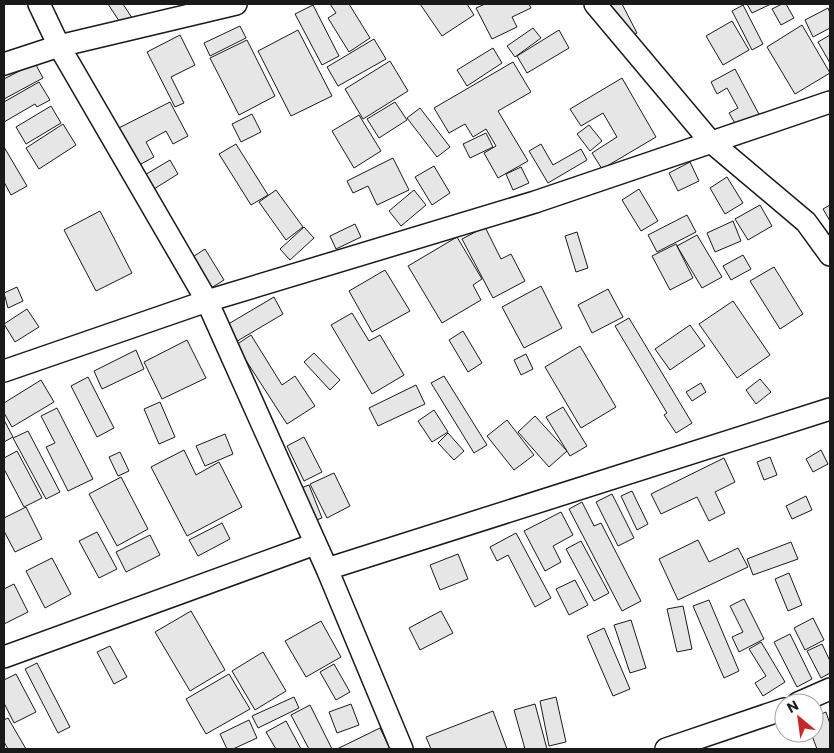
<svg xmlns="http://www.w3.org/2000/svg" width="834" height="753" font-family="Commissioner,sans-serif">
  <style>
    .building { fill: #e6e6e6; stroke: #1a1a1a }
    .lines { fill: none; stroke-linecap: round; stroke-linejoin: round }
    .street-casing { stroke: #1a1a1a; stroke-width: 24 }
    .street { stroke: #fff; stroke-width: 21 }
  </style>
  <rect width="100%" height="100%" fill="#fff"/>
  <path class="building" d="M108 4H123L134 21 123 27Z
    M330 4H349L370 38 349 52 328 18 336 13Z
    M420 4H467L474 15 442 36Z
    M485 4H529L531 8 512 17 517 27 492 39 476 8Z
    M602 4H622L637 33 621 41Z
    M747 4H771L752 13Z
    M782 4H786L794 18 781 25 772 9Z
    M313 5 339 56 322 65 295 14Z
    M743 5 763 44 752 50 732 11Z
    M828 8 830 13V28L813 37 805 20Z
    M732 21 749 50 723 65 706 36Z
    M802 25 830 73 795 94 767 47Z
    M240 26 246 38 210 56 204 43Z
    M533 28 541 38 515 57 507 46Z
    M298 30 332 96 291 116 258 51Z
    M559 30 569 48 527 73 517 56Z
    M180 35 195 65 171 77 184 103 175 107 147 52Z
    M830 35V63L818 42Z
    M374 39 386 59 338 86 327 67Z
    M247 40 275 96 239 115 210 58Z
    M493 48 502 63 467 86 457 70Z
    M390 61 408 91 363 119 345 89Z
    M513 62 531 92 498 111 528 161 498 178 484 153 496 146 486 129 473 137 465 124 449 133 434 108Z
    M35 63 43 78 4 99V79Z
    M735 69 762 120 740 132 729 113 738 108 727 88 717 94 711 82Z
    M622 78 656 137 602 169 592 153 617 137 603 113 581 126 570 109Z
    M39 82 50 100 37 107 35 104 4 122V102Z
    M170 102 188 136 173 144 166 131 146 142 154 157 126 172 107 134Z
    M395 102 407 120 379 138 367 119Z
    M51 106 61 123 26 144 16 127Z
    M420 108 450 147 437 157 407 118Z
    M252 114 261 132 241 142 232 124Z
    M359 115 381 151 354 168 332 131Z
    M63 124 76 145 39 169 26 148Z
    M589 125 602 141 590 151 577 134Z
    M486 133 493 147 470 158 463 144Z
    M236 144 268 195 251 205 219 154Z
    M541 144 553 165 581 149 587 160 548 183 529 151Z
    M4 147 27 186 11 195 4 182Z
    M393 158 409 190 377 205 368 186 353 193 347 181Z
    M170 160 178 174 154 189 169 214 157 221 133 182Z
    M690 162 699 181 678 191 669 173Z
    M434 166 450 193 432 205 415 177Z
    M521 167 529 183 513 190 506 174Z
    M727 177 743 203 725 214 710 188Z
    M639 189 658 221 641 231 622 200Z
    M276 190 303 227 286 240 259 202Z
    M414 190 426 205 401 226 389 211Z
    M760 205 772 226 748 240 735 219Z
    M830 205V221L823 209Z
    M100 211 132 273 96 291 64 230Z
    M687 215 696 232 657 252 648 235Z
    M733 221 741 241 715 252 707 233Z
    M355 224 361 237 336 249 330 236Z
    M304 227 314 238 290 260 280 249Z
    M485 227 501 259 511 254 525 281 493 298 462 239Z
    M577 232 588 268 576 272 565 236Z
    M697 235 722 277 702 288 677 246Z
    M457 237 482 279 473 285 481 300 442 323 408 266Z
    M676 244 693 278 670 290 652 256Z
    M205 249 224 280 203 293 185 262Z
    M743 255 751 269 731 280 723 266Z
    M774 267 803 314 780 329 750 281Z
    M385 270 410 311 372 332 349 291Z
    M541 286 562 328 524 348 502 307Z
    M17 287 23 301 8 308 4 293Z
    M608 289 623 317 592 333 578 305Z
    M274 297 283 314 234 343 225 326Z
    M733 301 770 355 737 378 699 324Z
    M27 309 39 327 15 342 4 324Z
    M352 313 369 341 380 335 404 375 372 394 331 325Z
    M629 318 692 423 676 433 664 415 667 413 615 326Z
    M690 325 705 346 670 370 655 349Z
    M463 331 482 363 468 372 449 340Z
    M251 335 282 385 295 376 315 406 287 424 236 345Z
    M187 340 206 378 162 399 144 362Z
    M580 346 616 407 581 428 545 367Z
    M136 350 144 369 102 389 94 371Z
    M314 353 340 380 330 390 304 362Z
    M526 354 533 369 521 375 514 360Z
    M444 376 487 445 474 453 431 383Z
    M88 377 114 428 97 437 71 386Z
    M760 379 771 392 756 404 746 390Z
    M41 380 54 402 12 427 4 413V403Z
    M701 383 706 392 692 401 686 392Z
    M416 385 425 404 378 426 369 408Z
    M160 402 175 437 159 444 144 409Z
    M563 407 587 446 570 456 546 417Z
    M57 408 93 479 68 491 46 447 55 443 41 416Z
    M434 410 448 432 432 442 418 421Z
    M535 416 567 451 549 467 518 432Z
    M4 420 13 437 4 442Z
    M507 420 534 455 514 470 487 436Z
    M28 431 60 492 46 499 13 438Z
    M448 433 464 451 454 460 438 443Z
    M225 434 233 454 205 466 196 446Z
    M304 437 322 472 304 481 287 446Z
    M184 450 196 475 219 462 242 507 187 536 151 467Z
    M821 450 828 464 813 472 806 459Z
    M17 451 42 498 24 507 4 469V458Z
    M120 452 129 471 118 476 109 457Z
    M770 457 777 475 764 480 757 462Z
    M724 458 735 482 715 492 725 513 709 521 697 497 661 514 651 494Z
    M334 473 350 506 327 518 310 484Z
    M121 477 148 529 117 546 89 494Z
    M309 485 322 518 311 522 298 489Z
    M632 491 648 524 637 530 621 496Z
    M612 494 634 538 618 546 596 502Z
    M806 496 812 510 792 519 786 506Z
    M582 502 594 526 601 523 641 601 622 611 569 509Z
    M26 507 42 539 15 552 4 531V518Z
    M561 512 573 535 553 546 561 562 545 571 524 531Z
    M222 523 230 539 198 556 189 540Z
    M97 532 117 569 99 578 79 541Z
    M516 533 551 598 535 607 508 555 497 561 490 547Z
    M150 535 160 555 126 572 116 552Z
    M698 540 709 562 738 548 748 567 678 600 659 559Z
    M581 541 609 593 594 601 566 549Z
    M791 542 798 559 753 575 747 559Z
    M458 554 468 579 440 590 430 565Z
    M52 558 71 594 45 608 26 571Z
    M789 573 802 605 788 611 775 579Z
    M575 580 588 605 569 615 556 589Z
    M14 584 28 612 4 624V589Z
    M744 599 764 639 739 652 732 637 743 632 730 606Z
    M709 600 739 671 724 678 693 606Z
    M683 606 692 649 677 652 667 609Z
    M191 611 225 670 190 691 155 632Z
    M441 611 453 633 420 650 409 628Z
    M813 618 824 640 805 650 794 628Z
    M631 620 646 668 630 673 614 625Z
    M321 621 341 657 306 677 285 641Z
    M604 628 630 689 613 696 587 636Z
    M790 634 812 679 797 687 774 642Z
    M761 642 785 682 763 696 755 683 766 676 749 649Z
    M822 644 830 661V673L821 678 807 651Z
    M110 646 127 677 114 684 97 652Z
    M263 652 286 691 255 710 232 671Z
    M37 663 70 727 58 733 25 669Z
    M334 664 350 692 336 700 320 672Z
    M16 674 36 712 14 723 4 703V680Z
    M229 674 250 709 206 734 186 699Z
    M294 697 299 708 258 728 252 716Z
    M556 697 566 742 549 746 540 701Z
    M351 704 359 725 337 733 329 712Z
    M535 704 547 749H525L514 710Z
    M310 705 332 749H309L291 715Z
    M493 711 507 749H431L426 737Z
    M826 712 830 724V749H817L811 733H814V717Z
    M8 718 26 749H8L4 742V720Z
    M249 720 257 738 233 749H227L220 734Z
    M286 721 301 749H276L266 732Z
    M380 728 390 749H337Z"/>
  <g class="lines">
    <defs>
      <path id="street" d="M39 4 59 46 207 301 327 569 402 749
        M595 4 710 141 806 222 830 255
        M4 64 59 46 236 4
        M4 371 207 301 535 202 830 102
        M327 569 830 409
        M4 657 315 544
        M798 703 830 689
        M666 749 784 709"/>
    </defs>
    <use href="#street" class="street-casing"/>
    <use href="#street" class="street"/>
  </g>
  <rect width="834" height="753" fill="none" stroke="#1a1a1a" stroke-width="10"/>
  <g transform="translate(799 718) rotate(331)"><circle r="24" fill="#ffffff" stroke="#a3a3a3"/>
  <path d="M0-4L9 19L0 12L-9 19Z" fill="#c62828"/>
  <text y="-8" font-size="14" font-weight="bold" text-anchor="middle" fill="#1a1a1a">N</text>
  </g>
</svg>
